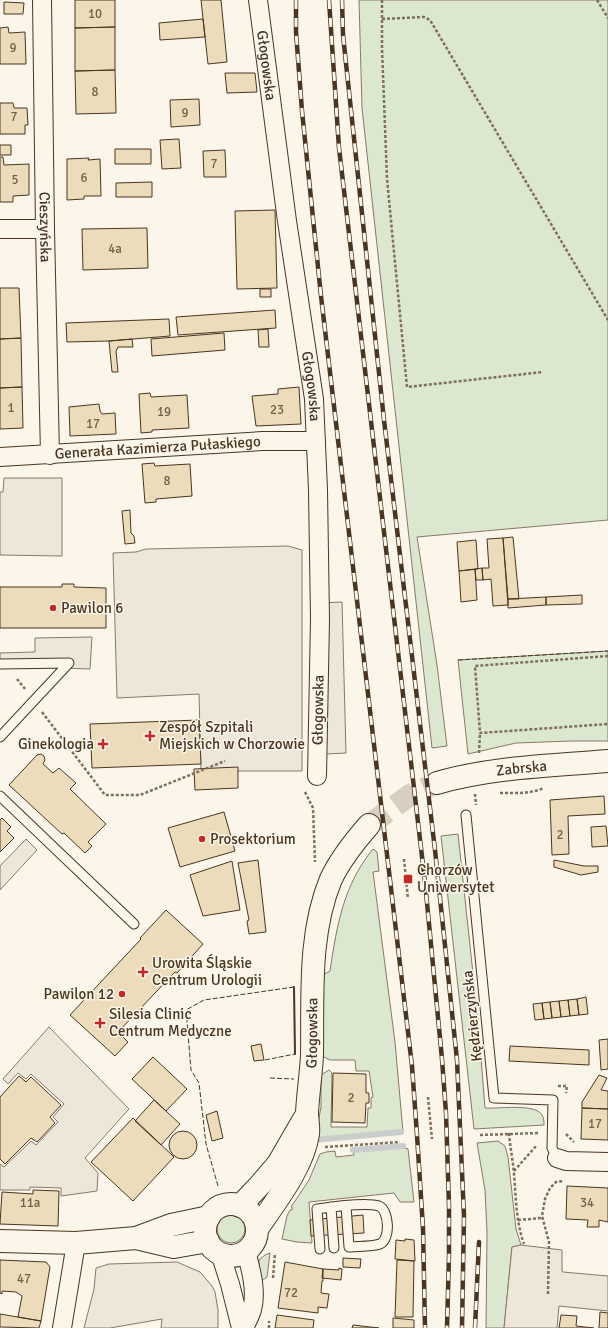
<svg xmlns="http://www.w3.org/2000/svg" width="608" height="1328" font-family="Signika,sans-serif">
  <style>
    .green { fill: #dce7d0; stroke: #887966 }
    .parking { fill: #ede7d9; stroke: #887966 }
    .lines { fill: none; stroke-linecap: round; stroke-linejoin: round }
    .stream { stroke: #c9cecd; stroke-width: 6 }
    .building { fill: #ecdcbc; stroke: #4a3520 }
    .secondary-tunnel { stroke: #d8cfc1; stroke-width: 22; stroke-dasharray: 22 11; stroke-linecap: butt }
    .lane-casing { stroke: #4a3520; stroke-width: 11 }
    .street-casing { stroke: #4a3520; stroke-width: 20 }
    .secondary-casing { stroke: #4a3520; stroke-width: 24 }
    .path { stroke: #7f6f5c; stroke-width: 2.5; stroke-dasharray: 3 2; stroke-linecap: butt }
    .lane { stroke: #fbf6e9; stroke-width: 9 }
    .street { stroke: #fbf6e9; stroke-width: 18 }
    .secondary { stroke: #fbf6e9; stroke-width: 22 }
    .rail-casing { stroke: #4a3520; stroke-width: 4.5 }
    .rail { stroke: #fbf6e9; stroke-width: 3; stroke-dasharray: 9; stroke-linecap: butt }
    .fence { stroke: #4a3520; stroke-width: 1; stroke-dasharray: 5 2; stroke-linecap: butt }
    .wall { stroke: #4a3520; stroke-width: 2 }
    .poi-dot { fill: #c62828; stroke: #fbf6e9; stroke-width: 1.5 }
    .labels { text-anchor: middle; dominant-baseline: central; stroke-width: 3; stroke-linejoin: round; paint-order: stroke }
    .number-label { font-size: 13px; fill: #725f47 }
    .street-label { font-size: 15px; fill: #4a3520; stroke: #fbf6e9 }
    .poi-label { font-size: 15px; fill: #4a3520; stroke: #fbf6e9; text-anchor: start }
  </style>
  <rect width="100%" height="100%" fill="#fbf6e9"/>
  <path class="green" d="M359 0H608V520L417 537 437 665 447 746 432 748 362 108Z
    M608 651V741H571L516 743 468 754 458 660Z
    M458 834 478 1020 485 1108C498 1109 535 1103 542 1115 544 1118 544 1122 544 1125L474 1129 441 836Z
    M373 849 377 852 379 871 373 872 395 1042 403 1132 315 1139 321 1107V1075L329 1070 332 1073 331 1127H367L368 1108H371V1098L373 1097 369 1071H356L355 1060H330L322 1056 323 975 330 971C337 925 343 886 373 849Z
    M498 1141 505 1146 508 1157 516 1229 521 1245 512 1247 504 1328H486L487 1232 485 1190 477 1143Z
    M402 1147 408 1149 414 1202H400L394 1193 309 1202 312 1243 297 1242 282 1239 287 1216 290 1210H292V1207H291L309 1180 320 1154 326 1152 335 1151 336 1157 354 1155 353 1150Z
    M217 1229a14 14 0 1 1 28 0a14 14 0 1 1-28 0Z
    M270 1253 267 1277 263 1280H259V1260L265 1255Z"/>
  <path class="parking" d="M4 478H62V556L0 555V492H3Z
    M288 546 302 550V771H201L199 694 117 698 113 553 136 552 146 549Z
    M342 602 346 753 326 754 322 603Z
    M92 637 90 669 0 666V653L35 652V638Z
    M26 839 37 850 0 890V866Z
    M49 1027 129 1109 85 1158 98 1173 97 1191 61 1196V1188L30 1187V1190H0V1164L4 1167 31 1141 36 1145 58 1122 53 1117 64 1104 31 1074 26 1079 18 1073 8 1084 3 1079Z
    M521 1245 562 1250V1271L563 1272 608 1276V1311L559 1306 557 1328H504L512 1247Z
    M177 1262 200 1272 212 1286 215 1292 218 1310V1328H161L162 1319 110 1328H84L94 1289 96 1268 109 1264Z"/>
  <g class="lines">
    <path class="stream" d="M314 1140 401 1132
      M353 1150 403 1146"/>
  </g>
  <path class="building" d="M75 0H115V27L75 28Z
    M201 0H221L227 62 208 64Z
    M4 2 24 3 23 14H4Z
    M203 19 205 37 160 40 159 23Z
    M8 27 9 33 25 32 26 64H0V28Z
    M115 27V70L75 71V28Z
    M115 70 116 113 76 114 75 71Z
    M225 73H255L257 92 227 93Z
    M199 99 200 125 171 127 170 100Z
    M0 103H13L14 108H27L28 125H25V134H0Z
    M179 139 181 168 162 169 160 140Z
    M0 145H11V155H0Z
    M115 149H151V164H115Z
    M225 150 226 177H204L203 151Z
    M0 157H3L4 165 29 164V195L13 196V202H0Z
    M89 158 88 160 100 159 101 196H84V199L67 200V159Z
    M152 182V197H116V183Z
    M275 210 277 288 237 289 235 211Z
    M147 228 148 268 83 270 82 229Z
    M0 288H19L21 338 0 339Z
    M260 289H271V297H260Z
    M275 310 276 328 178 335 176 317Z
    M169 319 170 336 109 341 67 342 66 323Z
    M268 329 269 347H259L258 330Z
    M224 333 225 350 152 356 151 339Z
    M21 338 22 387 0 388V339Z
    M132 339 133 347H118L116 351 118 372H112L109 341Z
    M22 387 23 428 0 429V388Z
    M299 387 301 424 256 426 252 396 278 394V389Z
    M150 393 151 397 187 395 189 428 152 430V432L141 433 139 394Z
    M99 404 100 411 102 414 115 413 116 434 70 436 69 407Z
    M154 463 155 466 190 464 192 496 156 499V502L145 503 142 464Z
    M130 510 131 533 134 536 135 543 125 544 122 511Z
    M513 537 519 599H508L503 538Z
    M503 538 508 605 493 606 491 579 483 580 482 568H489L487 539Z
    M476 540 478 569 459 571 457 542Z
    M482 568 483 580H476L475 569Z
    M475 569 477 600 461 602 459 571Z
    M62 584H74V587L106 588V628H0V587H62Z
    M582 595V604L546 605V597Z
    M546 597V605L508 608V599Z
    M199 720 201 764 92 768 90 724Z
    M41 754 44 756 45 760 43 764 53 773 59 768 76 783 70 789 106 824 88 842 92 846 85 853 64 833 62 834 9 785 37 755Z
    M238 767V788L195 790 194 769Z
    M604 796 605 814 568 816 569 854 552 855 550 800Z
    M224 812 235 851 180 867 168 828Z
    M2 818 11 827 7 831 14 838 0 852V820Z
    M606 826 608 846 592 847 591 827Z
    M258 860 266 932 249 934 247 921 249 920 238 863Z
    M554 860 584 866H598V872L581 875 554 867Z
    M232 861 240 910 203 916 190 875Z
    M166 910 203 944 177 973 175 972 118 1032 128 1042 115 1056 70 1015 141 939 140 938Z
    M586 997 588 1014 579 1015 577 999Z
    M577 999 579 1015 570 1016 568 1000Z
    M568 1000 570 1016 561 1017 559 1001Z
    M559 1001 561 1017 552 1018 550 1002Z
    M550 1002 552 1018 544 1019 542 1003Z
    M542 1003 544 1019 535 1020 533 1004Z
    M608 1039V1069L601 1070 599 1040Z
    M261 1044 264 1060 254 1061 251 1046Z
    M510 1046 589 1050V1065L509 1061Z
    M153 1057 187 1089 166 1111 132 1079Z
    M333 1073 366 1074V1093H369V1103H366L365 1123 332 1122Z
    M599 1075 607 1078 601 1090 608 1091V1109L582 1108V1102Z
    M19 1076 26 1082 31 1077 61 1105 50 1117 55 1123 37 1142 31 1138 5 1164 0 1159V1097Z
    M154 1100 180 1124 161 1145 135 1121Z
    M582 1108 608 1109V1140L581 1139Z
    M217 1111 223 1138 212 1141 206 1115Z
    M133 1118 174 1157 133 1201 91 1162Z
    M169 1145a14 14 0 1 1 28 0a14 14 0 1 1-28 0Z
    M567 1186 608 1188V1222L599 1220V1227H587L588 1220 566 1219Z
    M33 1190 59 1191 58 1226 0 1224 2 1192 33 1194Z
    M363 1215 364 1233 311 1236 310 1220Z
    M405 1239 414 1240 415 1261 395 1259 396 1240 405 1241Z
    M343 1258 361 1259 360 1268 343 1267Z
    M0 1260 46 1262 50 1267 41 1321 18 1317 22 1296 16 1292 2 1291V1294L0 1293Z
    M397 1260 414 1261 413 1317H395Z
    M285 1262 323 1269V1281H322L321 1293 329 1294 327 1308 318 1307V1313L278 1308Z
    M339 1268 342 1269 341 1280 322 1278 323 1269 339 1270Z
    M600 1312 608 1313V1328H599Z
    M0 1314 41 1321 39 1328 0 1327Z
    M277 1315 314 1320 313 1328H275Z
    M561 1315 577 1316 576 1326 594 1328H559Z
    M393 1318 414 1320V1328H393Z
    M353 1325 379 1328H352Z"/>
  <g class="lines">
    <path class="secondary-tunnel" d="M369 825 410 795 437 783"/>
    <defs>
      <path id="lane" d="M0 664 69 663 0 737
        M0 796 134 924
        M466 815 494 1098 553 1100 552 1148 557 1158
        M331 1207 334 1248
        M320 1249 317 1209C331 1207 365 1202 379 1206 389 1210 391 1239 380 1244 371 1247 358 1246 349 1247L346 1206"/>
      <g id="street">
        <path id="s1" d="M42 0 45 229 50 455"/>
        <path id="s2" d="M258 0 287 221 314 399 318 490 320 619 317 776"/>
        <path d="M0 229H45"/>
        <path id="s3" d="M0 457 263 441H316"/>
        <path d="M557 1158 566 1161 608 1162"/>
        <path d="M220 1253 230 1284 241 1328"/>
        <path d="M62 1328 76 1243"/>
        <path d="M244 1328C247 1322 250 1316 252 1310 257 1291 251 1270 246 1251"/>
      </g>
      <g id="secondary">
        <path id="s4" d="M437 783C492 767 551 766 608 761"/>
        <circle cx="231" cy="1230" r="26"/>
        <path d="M240 1206 260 1185 278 1164 304 1119"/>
        <path id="s5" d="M257 1229C276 1201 303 1167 308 1134 309 1127 307 1119 307 1113 308 1093 311 1075 312 1055 313 997 308 934 331 879 341 858 354 842 369 825"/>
        <path d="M136 1238 174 1247 208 1241"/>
        <path d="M0 1241 76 1243 136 1238 171 1225 209 1217"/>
      </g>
    </defs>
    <use href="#lane" class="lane-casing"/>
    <use href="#street" class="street-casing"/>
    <use href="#secondary" class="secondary-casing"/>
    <path class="path" d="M382 0V48L387 179 407 387 543 372
      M597 0 608 18
      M382 19 424 17 430 20 608 320
      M608 656 475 666 480 733 608 724
      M17 679 25 689
      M42 712 105 795H140L225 761
      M479 753 480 733
      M305 792 313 808 315 862
      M500 793C515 793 530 794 544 788
      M475 794 476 805
      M404 859 408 899
      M558 1086H567L566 1093
      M428 1097 432 1139
      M509 1133C510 1147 513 1160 514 1174 516 1198 516 1222 524 1244
      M566 1134 574 1142
      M480 1135 539 1133
      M325 1147 400 1142
      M514 1171 537 1145
      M518 1220 542 1218
      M273 1278 275 1253
      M548 1294 549 1242 542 1216 545 1199 550 1188 556 1182 564 1181
      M269 1328V1321"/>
    <use href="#lane" class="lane"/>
    <use href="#street" class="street"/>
    <use href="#secondary" class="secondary"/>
    <defs>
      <path id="rail" d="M296 0V32L302 111 321 296 412 1066 417 1135 423 1228 425 1328
        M329 0 339 148 425 882 442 1059 446 1113 449 1206V1255L447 1328
        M342 0 343 35 384 420 435 850 457 1060 464 1216 462 1328
        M475 1328 479 1242"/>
    </defs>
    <use href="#rail" class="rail-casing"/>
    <use href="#rail" class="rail"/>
    <path class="fence" d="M458 660 608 651
      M265 1060 295 1054
      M270 1078 294 1079
      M218 1186 206 1144 199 1083 191 1070 186 1010 204 1000 294 987"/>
    <path class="wall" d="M294 987 295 1054"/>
  </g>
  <g class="poi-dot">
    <circle cx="53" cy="608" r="4"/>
    <path d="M148 730h4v4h4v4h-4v4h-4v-4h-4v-4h4z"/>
    <path d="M101 738h4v4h4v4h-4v4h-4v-4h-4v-4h4z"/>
    <circle cx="202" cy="839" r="4"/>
    <rect x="403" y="874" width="10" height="10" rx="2"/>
    <path d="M141 966h4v4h4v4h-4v4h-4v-4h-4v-4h4z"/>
    <circle cx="122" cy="994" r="4"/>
    <path d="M98 1017h4v4h4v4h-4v4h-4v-4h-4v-4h4z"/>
  </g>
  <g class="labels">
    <g class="number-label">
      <text x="95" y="14">10</text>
      <text x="13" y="48">9</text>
      <text x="95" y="92">8</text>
      <text x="185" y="113">9</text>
      <text x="14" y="117">7</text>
      <text x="214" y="164">7</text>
      <text x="84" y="178">6</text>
      <text x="15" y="180">5</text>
      <text x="115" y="249">4a</text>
      <text x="11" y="408">1</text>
      <text x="277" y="410">23</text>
      <text x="164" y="412">19</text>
      <text x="93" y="424">17</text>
      <text x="167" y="481">8</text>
      <text x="560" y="835">2</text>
      <text x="351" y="1098">2</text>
      <text x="595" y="1124">17</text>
      <text x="30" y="1203">11a</text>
      <text x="587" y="1203">34</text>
      <text x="24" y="1279">47</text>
      <text x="291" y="1293">72</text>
    </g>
    <g class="street-label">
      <text stroke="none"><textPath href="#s2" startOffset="66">Głogowska</textPath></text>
      <text stroke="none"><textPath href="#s1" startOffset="227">Cieszyńska</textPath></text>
      <text stroke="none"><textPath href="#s2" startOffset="390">Głogowska</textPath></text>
      <text stroke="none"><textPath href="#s3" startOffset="158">Generała Kazimierza Pułaskiego</textPath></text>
      <text transform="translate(318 710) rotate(-89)">Głogowska</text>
      <text stroke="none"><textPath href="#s4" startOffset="86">Zabrska</textPath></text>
      <text transform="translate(472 1016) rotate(-96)">Kędzierzyńska</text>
      <text stroke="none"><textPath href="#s5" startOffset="210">Głogowska</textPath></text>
    </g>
    <g class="poi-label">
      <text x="61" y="608">Pawilon 6</text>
      <text x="159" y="727">Zespół Szpitali<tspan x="159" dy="17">Miejskich w Chorzowie</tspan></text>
      <text x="94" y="744" text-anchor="end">Ginekologia</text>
      <text x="210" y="839">Prosektorium</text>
      <text x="417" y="870">Chorzów<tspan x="417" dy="17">Uniwersytet</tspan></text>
      <text x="152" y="963">Urowita Śląskie<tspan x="152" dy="17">Centrum Urologii</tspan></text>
      <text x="114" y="994" text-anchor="end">Pawilon 12</text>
      <text x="109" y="1014">Silesia Clinic<tspan x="109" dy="17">Centrum Medyczne</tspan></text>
    </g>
  </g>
</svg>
